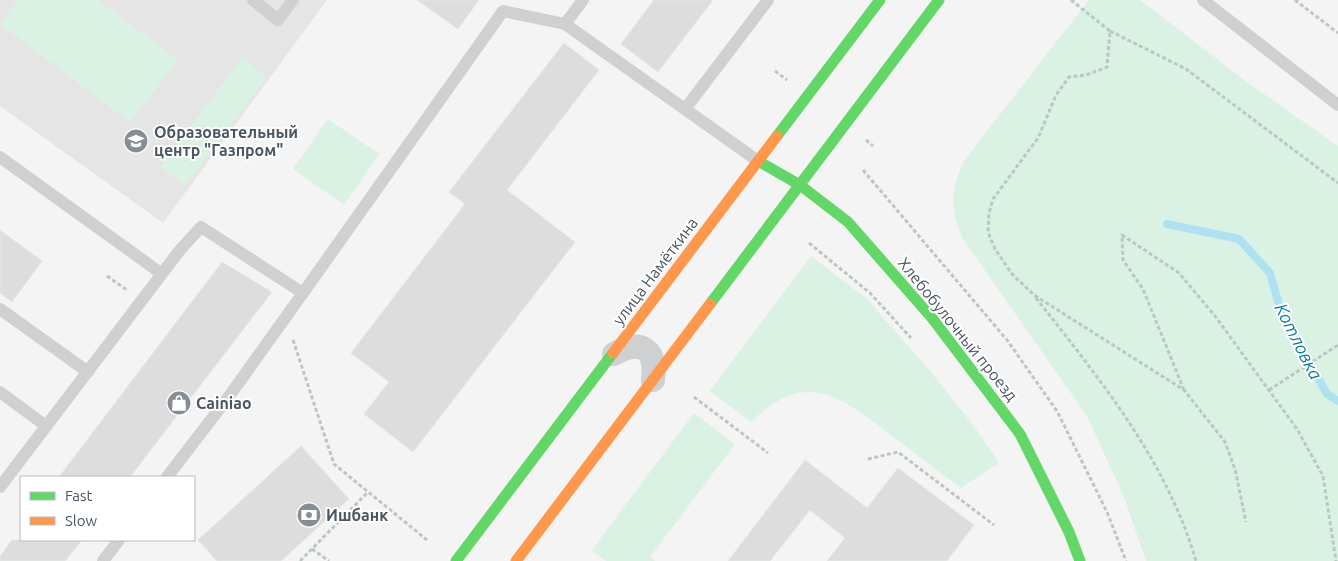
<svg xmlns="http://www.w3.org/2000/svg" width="1338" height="561" font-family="Ubuntu,sans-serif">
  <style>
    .education { fill: #e6e5e6 }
    .green { fill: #d9f2e3 }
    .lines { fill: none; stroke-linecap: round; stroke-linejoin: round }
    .stream { stroke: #aee2f0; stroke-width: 8 }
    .building { fill: #ddddde; stroke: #e5e6e7 }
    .path { stroke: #bcc7c4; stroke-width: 3; stroke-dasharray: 4 2.5; stroke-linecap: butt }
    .lane { stroke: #ced0d2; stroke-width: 12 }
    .street { stroke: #ced0d2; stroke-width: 24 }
    .fast { stroke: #63d668; stroke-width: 11 }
    .slow { stroke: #ff974d; stroke-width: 11 }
    .labels { text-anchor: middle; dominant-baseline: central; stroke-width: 4; stroke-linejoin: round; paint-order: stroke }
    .poi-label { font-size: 16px; font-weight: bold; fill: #4a5661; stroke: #fff; text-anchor: start }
    .street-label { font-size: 16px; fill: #4a5661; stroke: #fff }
    .water-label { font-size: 18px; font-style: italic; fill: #0c7c9b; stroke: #fff }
  </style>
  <rect width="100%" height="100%" fill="#f4f4f4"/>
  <path class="education" d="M0 0H327L163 223 0 106Z"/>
  <path class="green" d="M18 0H98L178 60 130 122 0 24Z
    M1089 0H1140L1247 82 1338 146V561H1146L1124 497 1087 416 963 239C950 207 950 193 963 162Z
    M242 58 267 77 185 186 160 167Z
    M328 119 379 154 344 205 293 169Z
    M811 256 867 299 930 371 976 429 999 463 961 488C936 470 912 451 887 432 837 394 805 370 751 422L710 391Z
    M694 413 735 444 650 557 655 561H606L592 550Z"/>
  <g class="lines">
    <path class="stream" d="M1167 224 1239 239 1270 273 1281 312 1327 394 1338 401"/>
  </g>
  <path class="building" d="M417 0H479L458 29Z
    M654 0H713L658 72 621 44Z
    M564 43 599 70 507 190 575 242 413 452 364 414 389 382 351 353 465 204 449 192Z
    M0 230 42 261 12 302 0 293Z
    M222 262 272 292 130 477H59Z
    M301 446 349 499 281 561H217L198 540Z
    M805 460 867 508 898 468 974 525 947 561H827L845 538 810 510 770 561H728Z
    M12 540H82L65 561H0V556Z"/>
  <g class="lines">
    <path class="path" d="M1071 0 1110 31 1107 67 1086 75 1069 77 1056 95 1038 138 993 199 989 213 988 232 995 249 1012 274 1034 295 1184 390 1225 442 1235 469 1246 522
      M1295 0 1338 33
      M1110 31 1186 69 1338 183
      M775 71 787 80
      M866 140 873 146
      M863 170 1007 340 1057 411 1107 512 1126 561
      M809 243 870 293 911 338
      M107 276 127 290
      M1036 298C1099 378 1167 461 1196 561
      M293 340 334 464 427 540
      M1184 390 1143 289 1123 260 1122 235 1179 273 1215 316 1297 429 1323 476 1336 561
      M1269 390 1338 345
      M694 397 768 453
      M868 459 898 452 994 525
      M312 549 329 561
      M300 561 368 492"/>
    <path class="lane" d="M253 0 278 20 293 0
      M1203 0 1338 105
      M565 24 758 161
      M685 109 768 0
      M0 157 162 274
      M303 293 503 11 565 24 583 0
      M0 309 88 372
      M0 392 46 426
      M0 487 180 250 201 227 303 293 230 395 167 477
      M103 561 119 540"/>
    <path class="street" d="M614 354C641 338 657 349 653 380"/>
    <path class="fast" d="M777 136 880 0
      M758 161 800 185 848 222 932 318 1020 434 1069 532 1080 561
      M710 304 939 0
      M456 561 613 353"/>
    <path class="slow" d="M613 353 777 136
      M516 561 710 304"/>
  </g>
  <defs>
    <symbol id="school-disc" viewBox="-11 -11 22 22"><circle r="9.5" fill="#868d94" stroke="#fff"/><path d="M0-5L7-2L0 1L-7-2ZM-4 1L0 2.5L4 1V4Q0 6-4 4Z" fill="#fff"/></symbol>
    <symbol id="shop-disc" viewBox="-11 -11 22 22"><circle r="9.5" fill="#868d94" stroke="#fff"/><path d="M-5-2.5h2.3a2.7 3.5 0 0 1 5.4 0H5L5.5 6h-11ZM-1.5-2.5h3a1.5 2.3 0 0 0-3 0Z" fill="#fff"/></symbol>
    <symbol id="bank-disc" viewBox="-11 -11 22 22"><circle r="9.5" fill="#868d94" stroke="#fff"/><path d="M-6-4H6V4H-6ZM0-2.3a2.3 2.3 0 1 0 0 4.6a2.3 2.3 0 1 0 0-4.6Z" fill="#fff"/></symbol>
  </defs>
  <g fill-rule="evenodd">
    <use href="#school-disc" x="122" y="127" width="28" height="28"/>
    <use href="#shop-disc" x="165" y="389" width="28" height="28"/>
    <use href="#bank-disc" x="295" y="501" width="28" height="28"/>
  </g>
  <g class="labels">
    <g class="poi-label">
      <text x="154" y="132">Образовательный<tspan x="154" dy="18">центр "Газпром"</tspan></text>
      <text x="196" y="403">Cainiao</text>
      <text x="326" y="515">Ишбанк</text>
    </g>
    <g class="street-label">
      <text transform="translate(655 271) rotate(-53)">улица Намёткина</text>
      <text transform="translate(958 329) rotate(51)">Хлебобулочный проезд</text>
    </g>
    <g class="water-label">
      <text transform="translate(1299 341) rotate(63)">Котловка</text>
    </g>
  </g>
  <rect x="20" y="476" width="175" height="65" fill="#ffffff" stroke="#b7bbc0"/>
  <rect x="30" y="492" width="25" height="8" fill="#63d668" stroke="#b7bbc0"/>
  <text x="65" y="501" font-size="15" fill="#4a5661">Fast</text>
  <rect x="30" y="517" width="25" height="8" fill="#ff974d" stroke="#b7bbc0"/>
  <text x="65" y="526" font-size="15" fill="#4a5661">Slow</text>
</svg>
